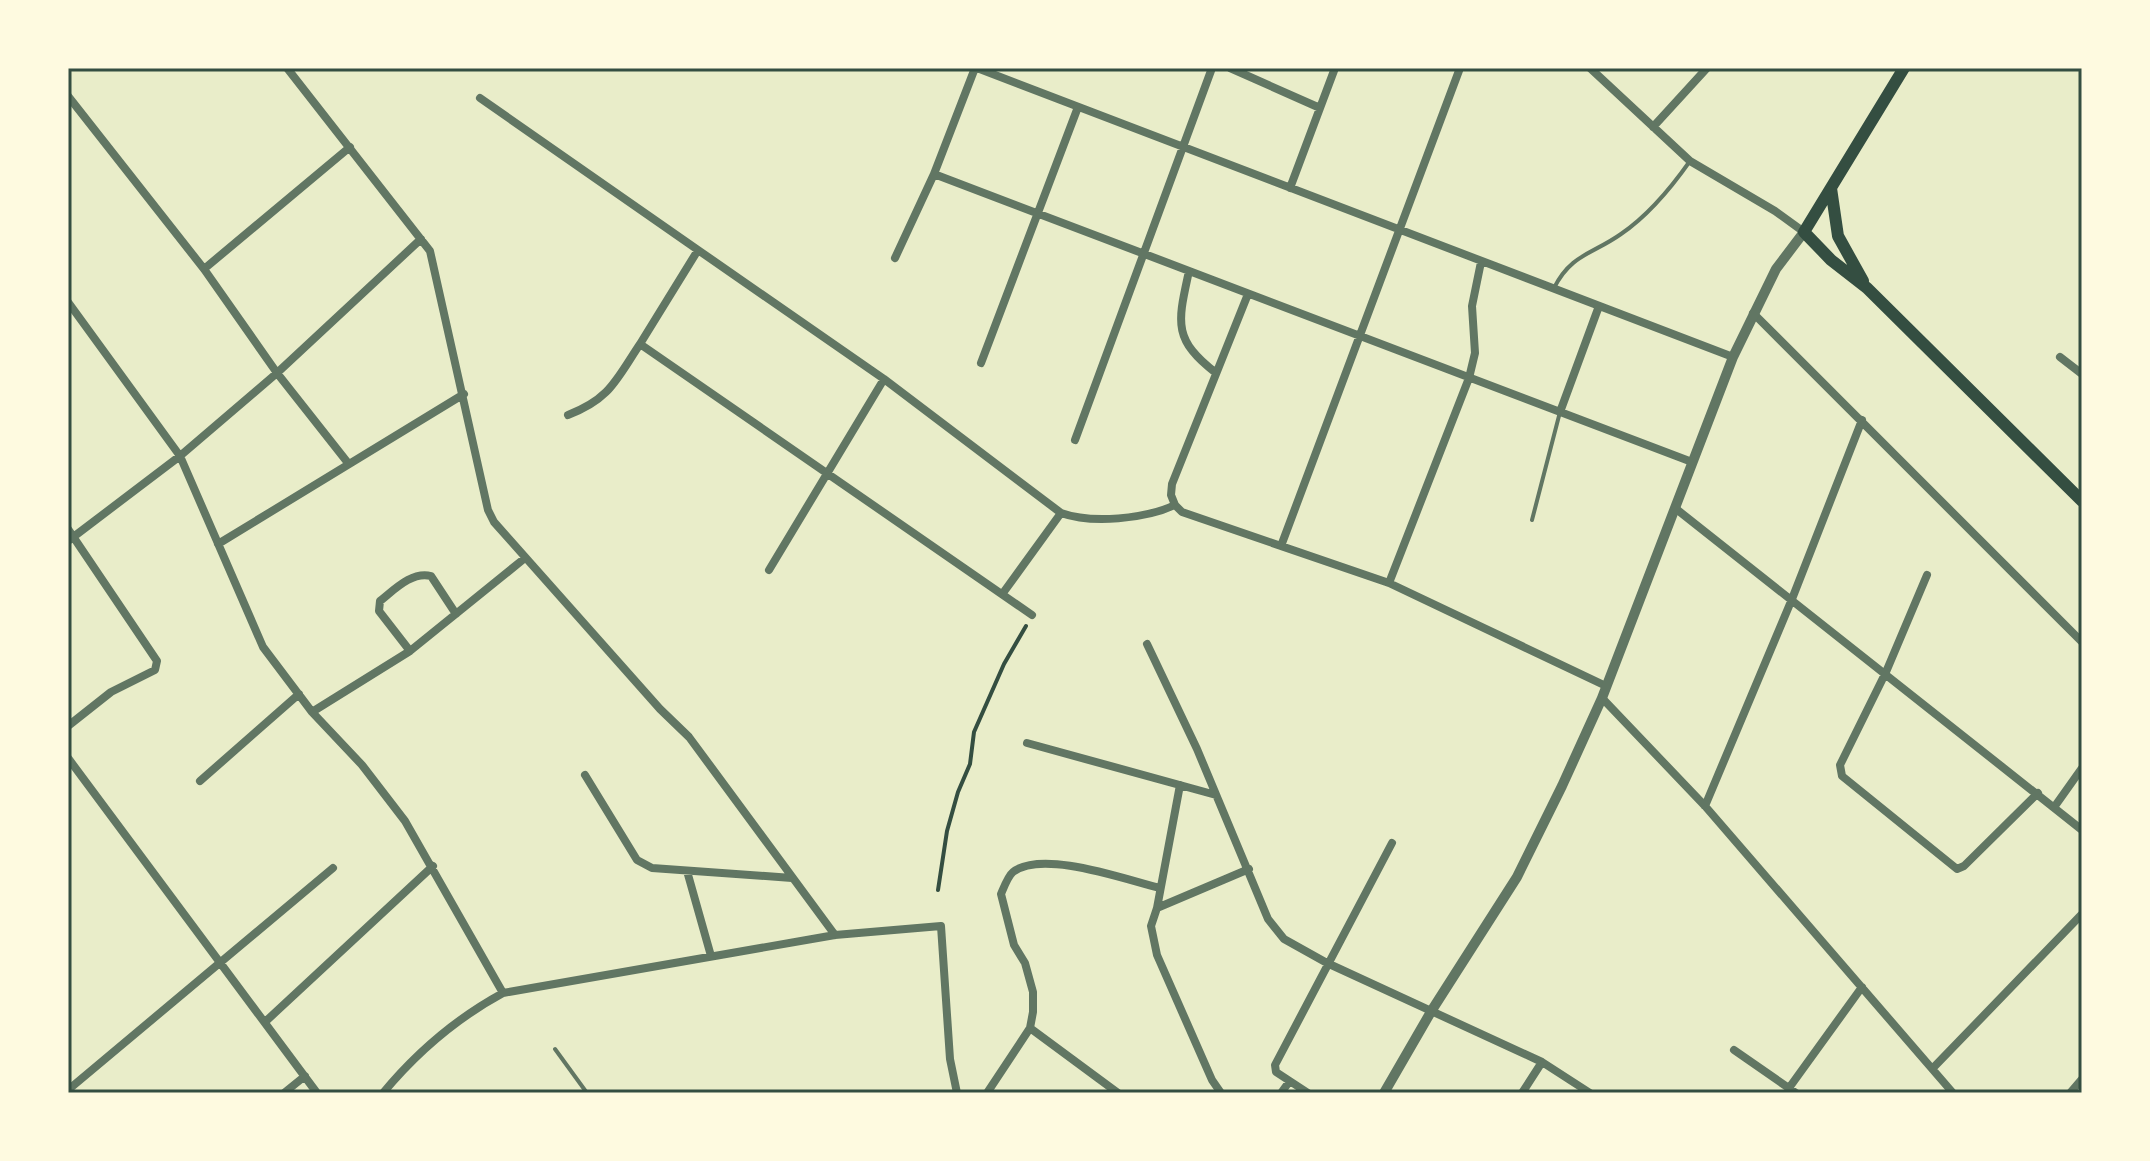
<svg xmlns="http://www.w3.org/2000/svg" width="2150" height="1161" font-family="'IBM Plex Serif',serif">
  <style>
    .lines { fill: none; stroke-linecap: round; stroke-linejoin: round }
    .path { stroke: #344e41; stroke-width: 4 }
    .service { stroke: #617663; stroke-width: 4 }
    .minor { stroke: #617663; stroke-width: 8 }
    .tertiary { stroke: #617663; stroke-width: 10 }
    .primary { stroke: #344e41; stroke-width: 12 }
    .neatline { fill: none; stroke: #344e41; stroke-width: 3 }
  </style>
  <rect width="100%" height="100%" fill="#e9edc9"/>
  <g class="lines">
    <path class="path" d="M938 890 947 831 958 792 970 764 974 732 1004 664 1026 626"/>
    <path class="service" d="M1554 288C1571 254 1593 254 1621 234 1649 215 1671 188 1690 161
      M1532 520 1560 412
      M555 1049 587 1093"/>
    <path class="minor" d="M287 68 430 251 488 510 494 522 660 709 689 737 835 935
      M977 68 1733 357
      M1230 68 1320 108
      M1590 68 1690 161 1775 211 1804 232
      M68 96 204 269 277 373 348 463
      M480 98 698 250
      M1653 127 1707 68
      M934 174 975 68
      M1290 188 1335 68
      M895 258 934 174 1692 462
      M204 269 350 147
      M1189 271C1178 322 1172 339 1216 373
      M68 302 180 456 263 647 312 712 362 765 405 821 503 993
      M1753 313 2082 642
      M2060 357 2082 374
      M981 363 1078 107
      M1560 412 1599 306
      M568 415C610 399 616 380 640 344
      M1075 440 1212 68
      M1175 505 1171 495 1172 484 1248 294
      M1675 508 2082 830
      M68 529 157 661 155 670 111 692 68 726
      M68 541 180 456 277 373 421 239
      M218 544 464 394
      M1281 546 1460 68
      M769 570 884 379
      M1927 575 1886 672 1840 765 1842 776 1957 869 1964 866 2038 793
      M1389 583 1469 378 1475 353 1472 306 1481 262
      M1003 593 1061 513
      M1032 615 640 344 698 250 884 379 1061 513C1092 524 1145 519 1175 505L1182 512 1389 583 1606 686
      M1147 644 1197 749 1268 919 1284 939 1327 963 1542 1062 1590 1093
      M410 651 379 611 380 601C394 590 412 571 431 576L456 614
      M1602 698 1705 806 1953 1093
      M312 712 410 651 525 558
      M1027 743 1216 795
      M68 758 317 1093
      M585 775 637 860 652 868 792 878
      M200 781 299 694
      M1705 806 1792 599 1862 420
      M2055 806 2082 768
      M687 871 711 956
      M1157 908 1180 785
      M265 1022 433 866
      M1030 1028 1118 1093
      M1734 1050 1796 1093
      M1933 1068 2082 914
      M1789 1088 1862 987
      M68 1090 333 868
      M284 1093 305 1076
      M383 1093C417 1052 457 1018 503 993L835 935 941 926 950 1059 957 1093
      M987 1093 1030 1028 1033 1012V992L1025 963 1014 945 1001 894C1004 887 1008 876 1013 872 1042 849 1127 880 1160 888
      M1221 1093 1212 1080 1157 955 1151 926 1157 908 1249 869
      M1281 1093 1289 1082
      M1308 1093 1276 1072 1275 1065 1392 843
      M1522 1093 1542 1062
      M2070 1093 2082 1079"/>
    <path class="tertiary" d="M1384 1093 1432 1010 1517 877 1562 786 1602 698 1733 357 1776 269 1804 232"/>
    <path class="primary" d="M1904 68 1804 232 1831 260 1867 288 2082 501
      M1831 188 1838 236 1863 281"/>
  </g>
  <rect width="2150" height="1161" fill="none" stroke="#fefae0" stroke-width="140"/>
  <rect x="70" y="70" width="2010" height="1021" class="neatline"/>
</svg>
